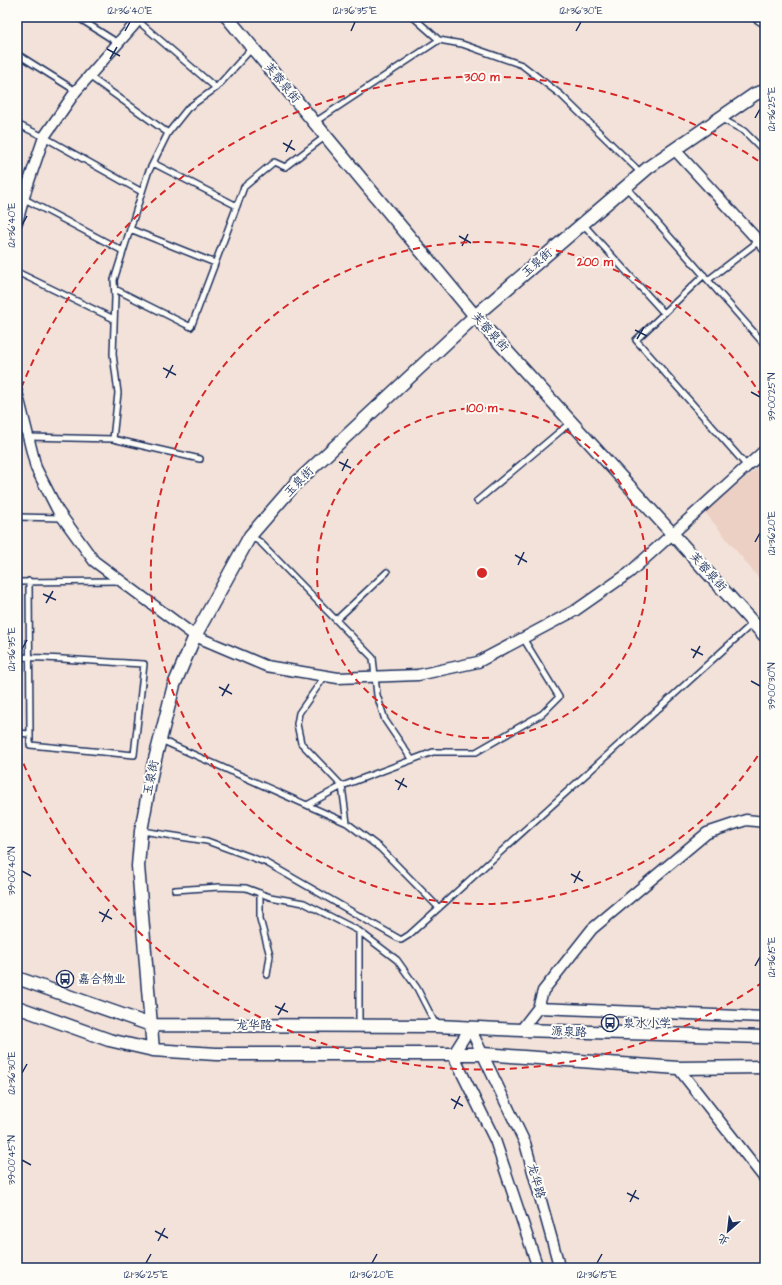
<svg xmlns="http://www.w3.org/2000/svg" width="782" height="1285" font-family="'Architects Daughter','LXGW WenKai TC',sans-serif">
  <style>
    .built { fill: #ecd0c4 }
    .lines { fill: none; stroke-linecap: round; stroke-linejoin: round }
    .service-casing { stroke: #1b2f5e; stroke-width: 8 }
    .minor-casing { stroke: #1b2f5e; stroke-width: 13 }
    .tertiary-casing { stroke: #1b2f5e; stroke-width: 15 }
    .service { stroke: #fdfcf7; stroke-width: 5 }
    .minor { stroke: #fdfcf7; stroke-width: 10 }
    .tertiary { stroke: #fdfcf7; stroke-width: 12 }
    .ticks { fill: none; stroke: #1b2f5e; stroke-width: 1.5 }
    .ring { fill: none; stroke: #d62828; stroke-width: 2; stroke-dasharray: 7 5 }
    .labels { text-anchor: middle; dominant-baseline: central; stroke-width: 4; stroke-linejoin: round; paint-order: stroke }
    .street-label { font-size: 12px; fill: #1b2f5e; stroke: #fdfcf7 }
    .poi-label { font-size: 12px; fill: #1b2f5e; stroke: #fdfcf7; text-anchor: start }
    .centre { fill: #d62828; stroke: #fdfcf7; stroke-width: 2 }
    .ring-label { font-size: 12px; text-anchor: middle; font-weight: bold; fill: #d62828; stroke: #fdfcf7; stroke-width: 4; stroke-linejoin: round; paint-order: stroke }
    .neatline { fill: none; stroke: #1b2f5e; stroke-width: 1.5 }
    .ticks-label { font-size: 10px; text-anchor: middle; fill: #1b2f5e }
  </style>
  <rect width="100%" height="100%" fill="#f3e2d9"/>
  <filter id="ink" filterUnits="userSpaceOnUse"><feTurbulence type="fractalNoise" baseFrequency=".025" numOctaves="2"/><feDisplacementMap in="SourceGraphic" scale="8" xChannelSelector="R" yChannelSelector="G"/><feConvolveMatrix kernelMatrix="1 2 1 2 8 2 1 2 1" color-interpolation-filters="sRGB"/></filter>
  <g filter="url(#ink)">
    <path class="built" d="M765 462V586L704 511Z"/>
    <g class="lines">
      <defs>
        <path id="service" d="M77 17 118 43
          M413 17 439 40 462 44 522 65 561 95 641 173
          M138 21 216 88
          M17 54 76 91
          M89 76 168 133
          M720 118 744 131 765 152
          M315 122 439 40
          M17 124 44 137 142 192
          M153 163 237 206
          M626 187 765 345
          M17 195 123 251
          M583 224 664 313
          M130 229 215 263
          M17 272 114 319
          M704 275 636 340 747 466
          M708 280 759 241
          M115 289 191 327 244 187 274 162 285 167 326 136
          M28 437 113 439 200 459
          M113 439 118 393 113 354 115 298 114 280 148 173 168 133 188 108 216 88 252 48
          M477 501 571 422
          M17 517 62 518
          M250 536 260 542 373 658 377 695 385 720 412 760
          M17 582 119 581
          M336 620 387 572
          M17 657C59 658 102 662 144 664L134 755 30 745V734L29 581
          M325 676 299 713 297 724 301 743 342 786 347 823
          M17 733 30 734
          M161 740 347 823 380 848 439 908
          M307 805 342 786 433 752H476L542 714 559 697 523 638
          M142 831 207 841 267 863 401 940 409 935 753 623
          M175 890 219 887 246 888 270 897 304 903 359 931 397 960 417 988 436 1025
          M260 893V919L270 956 267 975
          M359 931V1026"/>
        <path id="minor" d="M757 17 765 22
          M675 150 765 248
          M17 222 26 190 44 137 76 91 141 17
          M17 392 36 468 58 511 94 561 195 636 266 666 338 678 418 675 478 662 576 610 629 573 765 450
          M538 1008 765 1017
          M470 1028 453 1055 495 1140 538 1268
          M470 1028 525 1143 557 1258 559 1268
          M521 1030 538 1008 543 991 592 929 707 833 746 820 765 822
          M678 1068 765 1179"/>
        <path id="tertiary" d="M227 17 475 316 765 636
          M17 978 151 1025 437 1026 521 1030 765 1037
          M17 1007 109 1040 153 1050 216 1054H483L678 1068 765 1067
          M153 1050 138 866 141 831 152 771 174 685 195 636 250 536 296 483 475 316 649 167 755 94 765 91"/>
      </defs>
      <use href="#service" class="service-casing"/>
      <use href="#minor" class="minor-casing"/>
      <use href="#tertiary" class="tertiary-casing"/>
      <use href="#service" class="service"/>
      <use href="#minor" class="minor"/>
      <use href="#tertiary" class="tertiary"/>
    </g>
  </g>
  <path class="ticks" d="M125 31 130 22M351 31 355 22M576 31 581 22M107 49 120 56M110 59 117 47M755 118 760 109M283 143 295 150M286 152 292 140M22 225 27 216M459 236 471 243M462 246 468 234M635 330 647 336M637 339 644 327M163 368 176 375M166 378 173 365M751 392 760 397M339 462 351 468M342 471 348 459M755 542 760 533M515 555 527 562M518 565 524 552M43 594 56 600M46 603 53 591M22 649 27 640M691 649 703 655M693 658 700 646M751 681 760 686M219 687 232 694M222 696 229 684M395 780 407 787M398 790 404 778M22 871 31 876M571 874 583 881M574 883 580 871M99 912 112 919M102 922 109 909M755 966 760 957M275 1006 288 1012M278 1015 285 1003M22 1073 27 1064M451 1099 463 1106M454 1109 460 1096M22 1160 31 1165M627 1193 639 1199M630 1202 636 1190M155 1231 168 1238M158 1241 165 1228M146 1263 151 1254M372 1263 377 1254M597 1263 602 1254"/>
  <g class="ring">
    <circle cx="482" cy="573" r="165"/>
    <path d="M764 746A331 331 0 1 1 764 400"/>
    <path d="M763 982A496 496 0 0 1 17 747M17 399A496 496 0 0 1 763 164"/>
  </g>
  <defs>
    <symbol id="bus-ring" viewBox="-11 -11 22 22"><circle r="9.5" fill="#fdfcf7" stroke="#1b2f5e" stroke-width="1.5"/><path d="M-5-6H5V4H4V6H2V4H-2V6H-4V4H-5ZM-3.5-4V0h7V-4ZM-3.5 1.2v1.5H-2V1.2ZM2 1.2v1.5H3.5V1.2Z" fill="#1b2f5e"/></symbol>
  </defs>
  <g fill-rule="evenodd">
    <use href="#bus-ring" x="55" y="969" width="20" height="20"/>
    <use href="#bus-ring" x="600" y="1013" width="20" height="20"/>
  </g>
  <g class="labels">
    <g class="street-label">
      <text transform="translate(282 83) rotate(50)">芙蓉泉街</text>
      <text transform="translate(537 263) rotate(-41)">玉泉街</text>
      <text transform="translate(490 332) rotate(48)">芙蓉泉街</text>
      <text transform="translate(299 482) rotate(-46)">玉泉街</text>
      <text transform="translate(708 572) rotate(48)">芙蓉泉街</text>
      <text transform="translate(151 778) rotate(-78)">玉泉街</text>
      <text x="254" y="1025">龙华路</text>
      <text transform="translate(569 1032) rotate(2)">源泉路</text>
      <text transform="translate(536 1181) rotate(74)">龙华路</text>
    </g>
    <g class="poi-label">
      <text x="78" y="979">嘉合物业</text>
      <text x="623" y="1023">泉水小学</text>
    </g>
  </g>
  <circle cx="482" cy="573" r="6" class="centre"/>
  <g class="ring-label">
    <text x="482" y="81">300 m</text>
    <text x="595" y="266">200 m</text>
    <text x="482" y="412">100 m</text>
  </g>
  <rect width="782" height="1285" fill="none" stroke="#fdfcf7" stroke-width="44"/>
  <g transform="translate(728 1231) rotate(208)" stroke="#fdfcf7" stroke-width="3" paint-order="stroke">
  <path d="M0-3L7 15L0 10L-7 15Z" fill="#1b2f5e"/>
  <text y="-6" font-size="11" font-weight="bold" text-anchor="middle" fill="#1b2f5e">北</text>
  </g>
  <rect x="22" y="22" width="738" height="1241" class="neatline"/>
  <g class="ticks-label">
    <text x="130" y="14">121°36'40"E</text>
    <text x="355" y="14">121°36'35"E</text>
    <text x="581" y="14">121°36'30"E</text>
    <text transform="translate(771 109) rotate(-90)" y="4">121°36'25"E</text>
    <text transform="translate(11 225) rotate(-90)" y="4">121°36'40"E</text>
    <text transform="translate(771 397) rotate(-90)" y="4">39°00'25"N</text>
    <text transform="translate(771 533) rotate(-90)" y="4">121°36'20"E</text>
    <text transform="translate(11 649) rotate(-90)" y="4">121°36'35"E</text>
    <text transform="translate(771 686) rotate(-90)" y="4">39°00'30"N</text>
    <text transform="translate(11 871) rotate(-90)" y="4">39°00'40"N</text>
    <text transform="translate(771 957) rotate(-90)" y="4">121°36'15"E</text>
    <text transform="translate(11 1073) rotate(-90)" y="4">121°36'30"E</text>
    <text transform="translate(11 1160) rotate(-90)" y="4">39°00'45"N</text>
    <text x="146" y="1278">121°36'25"E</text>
    <text x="372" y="1278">121°36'20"E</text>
    <text x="597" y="1278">121°36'15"E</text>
  </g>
</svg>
